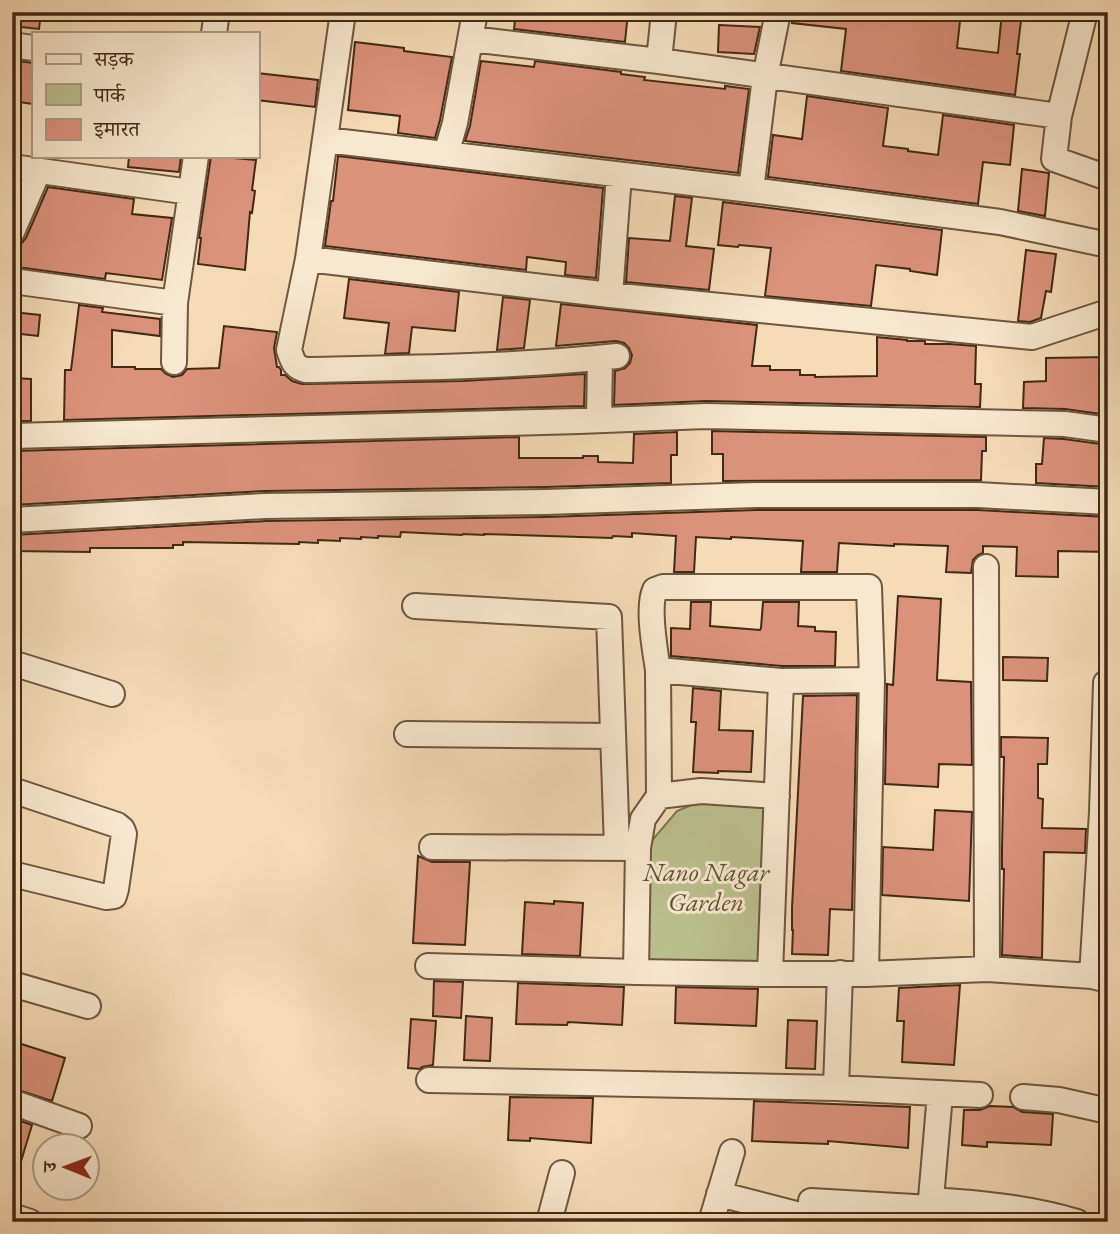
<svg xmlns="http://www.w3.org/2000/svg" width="1120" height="1234" font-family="'EB Garamond','Noto Serif Devanagari',serif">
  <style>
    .green { fill: #bbc08e; stroke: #7e7451; stroke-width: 2 }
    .building { fill: #db927b; stroke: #412914; stroke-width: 2 }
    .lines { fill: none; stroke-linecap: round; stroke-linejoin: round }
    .minor-casing { stroke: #6e563d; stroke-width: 28 }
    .minor { stroke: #f8e8d0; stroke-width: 24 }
    .labels { text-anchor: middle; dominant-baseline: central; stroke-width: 6; stroke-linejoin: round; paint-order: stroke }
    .park-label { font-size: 26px; font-style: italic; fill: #604f32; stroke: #f8e8d0 }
  </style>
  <rect width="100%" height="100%" fill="#f5dcb7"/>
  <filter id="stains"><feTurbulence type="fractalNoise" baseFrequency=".00286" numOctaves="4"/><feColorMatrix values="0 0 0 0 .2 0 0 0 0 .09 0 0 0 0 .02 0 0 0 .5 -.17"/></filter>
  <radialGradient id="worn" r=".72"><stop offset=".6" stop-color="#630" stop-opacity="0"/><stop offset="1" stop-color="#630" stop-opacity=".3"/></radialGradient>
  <path class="green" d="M736 803 770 808 764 968 647 967 648 845 677 811 694 804Z"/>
  <path class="building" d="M12 12H41L39 29 12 26Z
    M516 12H628L625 42 514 29Z
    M793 12H961L957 48 998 53 1002 12H1022L1017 54H1020L1015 95 841 71 846 29 792 23Z
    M719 25 760 27 754 54 718 52Z
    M355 42 404 48V51L452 57 440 120 435 138 398 133 400 116 348 110Z
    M12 60 33 63V104L12 101Z
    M481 61 534 67 535 61 621 72V74L645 77 644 80 725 89V86L749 89 738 173 465 141 470 126Z
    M257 73 318 80 315 107 257 100Z
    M807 96 888 108 883 146 908 149V151L938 155 943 115 1014 125 1010 165 983 162 978 204 768 177 773 135 802 139Z
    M129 156H181L179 172 128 167Z
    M211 156 256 160 252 190 255 191 252 213 250 212 245 270 198 264 201 238H199Z
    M338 156 603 188 596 278 565 275 566 262 527 257 526 270 325 246 331 201H333Z
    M1022 169 1049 173 1045 216 1018 211Z
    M48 187 134 199 132 214 172 218 162 280 106 273 105 279 17 267 20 245 26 238Z
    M675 196 692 198 686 246 714 249 709 290 626 282 629 238 670 241Z
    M723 202 942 230 937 275 910 271V269L876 265 871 306 765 296 771 248 739 245 738 247 718 245Z
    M1026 250 1056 254 1051 292 1046 291 1041 318 1030 322 1018 321Z
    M349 279 459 292 455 331 412 327 409 353 385 354 389 323 344 318Z
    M503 297 530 300 524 348 497 350Z
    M561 304 757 325 752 366H770V370H800V375H815V377L877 376V337L907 340V341H925V344H949L976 346 975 384H981L980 407 706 401 614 405 615 371 625 368 630 363 632 355 629 348 624 343 616 341 556 346Z
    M79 305 103 308 102 312 160 319V336L112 330V367H135V369H161L166 374 173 377 182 375 187 369 219 368 224 326 277 332 274 348 277 367H279L281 370V375H285L292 381 302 384 463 381 585 374 584 406 64 420 65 370H71Z
    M12 312 40 315 38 336 12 333Z
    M1108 357V415L1065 409 1023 408 1024 382 1046 381V358Z
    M12 378 31 379V421H12Z
    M712 431 986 437V451H982L981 480 723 481V454H712Z
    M677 432V455H671V483L546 487 265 491 12 505V467H16L14 451 519 437V458H583V456H598V462L633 463 634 434Z
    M1044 438 1064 439 1108 445V487L1036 483V464H1042Z
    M756 510H978L1108 517V552L1058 551V577L1016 576 1017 547 983 546V553L978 555 973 560 971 573 946 572 948 546 894 544V546L839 543 837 572H801L803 541 731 537V539L696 537 694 572H674L676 536 632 533V537L613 536 612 538 484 534V535L463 534 462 535 401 532 400 537 378 536V538L361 537V539L340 538V541L318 540V543L299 542V544L183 542V545H173V548H90V552L12 551V535L266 521 546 517Z
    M898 596 941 599 937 680 971 682 972 765 939 764 938 787 885 784 887 684 893 685Z
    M691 602H711L710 626 760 630 761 628 763 602H799L798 626 815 627V631L836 632 835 666H782L671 656V628L690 629Z
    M1003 657 1048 658 1047 681 1003 680Z
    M693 688 721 691 719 730 753 731 751 772 718 771V773L693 772 696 722H691Z
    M857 695 852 910 830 909 828 955 792 954 793 930H792V908L803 696Z
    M1001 737 1048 738 1047 764H1038V798L1043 799 1042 828 1086 829 1085 853 1044 852 1042 958 1002 955 1004 869H1002V848L1004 757H1001Z
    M935 810 972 812 969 901 882 895 883 847 933 850Z
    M418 856 432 862H470L465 945 413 943Z
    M554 901 583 903 580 956 522 954 525 902 554 904Z
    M434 981 463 982 461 1018 433 1016Z
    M518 983 624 987 622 1025 568 1022 567 1025 516 1024Z
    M960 985 954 1065 902 1062 904 1021H897L899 988Z
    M676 987 758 989 756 1026 675 1023Z
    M466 1016 492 1018 490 1061 464 1060Z
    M411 1019 436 1021 433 1065 422 1067 420 1069 408 1068Z
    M788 1020 817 1021 815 1069 786 1068Z
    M12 1041 65 1058 52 1101 12 1088Z
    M510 1097 593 1098 591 1143 530 1138V1141L508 1140Z
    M754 1101 910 1107 908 1148 828 1141V1144L752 1141Z
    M990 1106 1013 1107 1022 1112 1053 1114 1051 1145 987 1142V1147L962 1145 964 1110H980Z
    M12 1118 32 1125 16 1178H12Z"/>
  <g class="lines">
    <defs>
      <path id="minor" d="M343 12 308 259 610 295 1032 337 1108 312
        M1085 12 1059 116 1054 159 1108 178
        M214 33 217 12
        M471 39 659 61 1059 116
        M12 45 33 48
        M659 61 664 12
        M326 140 751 190 1000 222 1108 245
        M446 154 455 123 475 12
        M12 167 190 192
        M751 190 765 77 778 12
        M12 232 38 172
        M308 259 289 350C293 362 294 367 306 370 411 368 513 367 617 356
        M12 281 175 303
        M610 295 619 175
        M174 362 175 303 196 156
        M599 420 600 358
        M12 436 579 421 706 416 1065 424 1108 430
        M12 520 265 506 546 502 756 495H978L1108 502
        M986 567 987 969
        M415 606 609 617 617 848
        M12 663 112 694
        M658 670C655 650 647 607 655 590L663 587H869L872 680 866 974
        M781 681 872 680
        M407 734 613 736
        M12 790 117 825 122 829 124 834 116 889 114 896 106 897 12 874
        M659 796 658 670 781 681 770 974
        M432 847 638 848 636 972
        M638 848 643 819 659 796 701 791 777 796
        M428 966 636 972 770 974H866L987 969 1092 976 1108 980
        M1092 976 1102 812 1106 683
        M12 984 88 1006
        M429 1080 836 1088 980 1095
        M836 1088 840 973
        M1023 1097 1059 1100 1108 1111
        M12 1102 79 1126
        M719 1194 812 1218
        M931 1200C981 1203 1030 1208 1077 1222
        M811 1201 931 1208
        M12 1216 30 1222
        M549 1222 562 1173
        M711 1222 732 1152
        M929 1222 940 1094"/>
    </defs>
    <use href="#minor" class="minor-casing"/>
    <use href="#minor" class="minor"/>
  </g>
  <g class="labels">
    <g class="park-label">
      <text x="706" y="872">Nano Nagar<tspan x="706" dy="30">Garden</tspan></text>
    </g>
  </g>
  <rect width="1120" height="1234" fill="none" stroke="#f5dcb7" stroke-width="42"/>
  <rect x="14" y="14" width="1092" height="1206" fill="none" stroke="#412914" stroke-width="3.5"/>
  <rect x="21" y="21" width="1078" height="1192" fill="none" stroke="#412914" stroke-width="2"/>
  <rect x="32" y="32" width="228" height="126" fill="#f8e8d0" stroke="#af9c85" stroke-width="2"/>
  <rect x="46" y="54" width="35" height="10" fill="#f8e8d0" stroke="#af9c85" stroke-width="2"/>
  <text x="94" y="66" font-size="21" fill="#412914">सड़क</text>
  <rect x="46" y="84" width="35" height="21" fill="#bbc08e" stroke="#af9c85" stroke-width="2"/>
  <text x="94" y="102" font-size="21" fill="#412914">पार्क</text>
  <rect x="46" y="119" width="35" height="21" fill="#db927b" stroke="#af9c85" stroke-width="2"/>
  <text x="94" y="136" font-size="21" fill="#412914">इमारत</text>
  <g transform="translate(66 1167) rotate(271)"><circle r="33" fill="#f8e8d0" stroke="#af9c85" stroke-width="2"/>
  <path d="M0-5L12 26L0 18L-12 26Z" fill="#8f2418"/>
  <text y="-10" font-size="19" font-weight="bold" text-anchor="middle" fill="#412914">उ</text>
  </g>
  <rect width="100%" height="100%" filter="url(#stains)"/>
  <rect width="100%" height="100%" fill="url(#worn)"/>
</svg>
